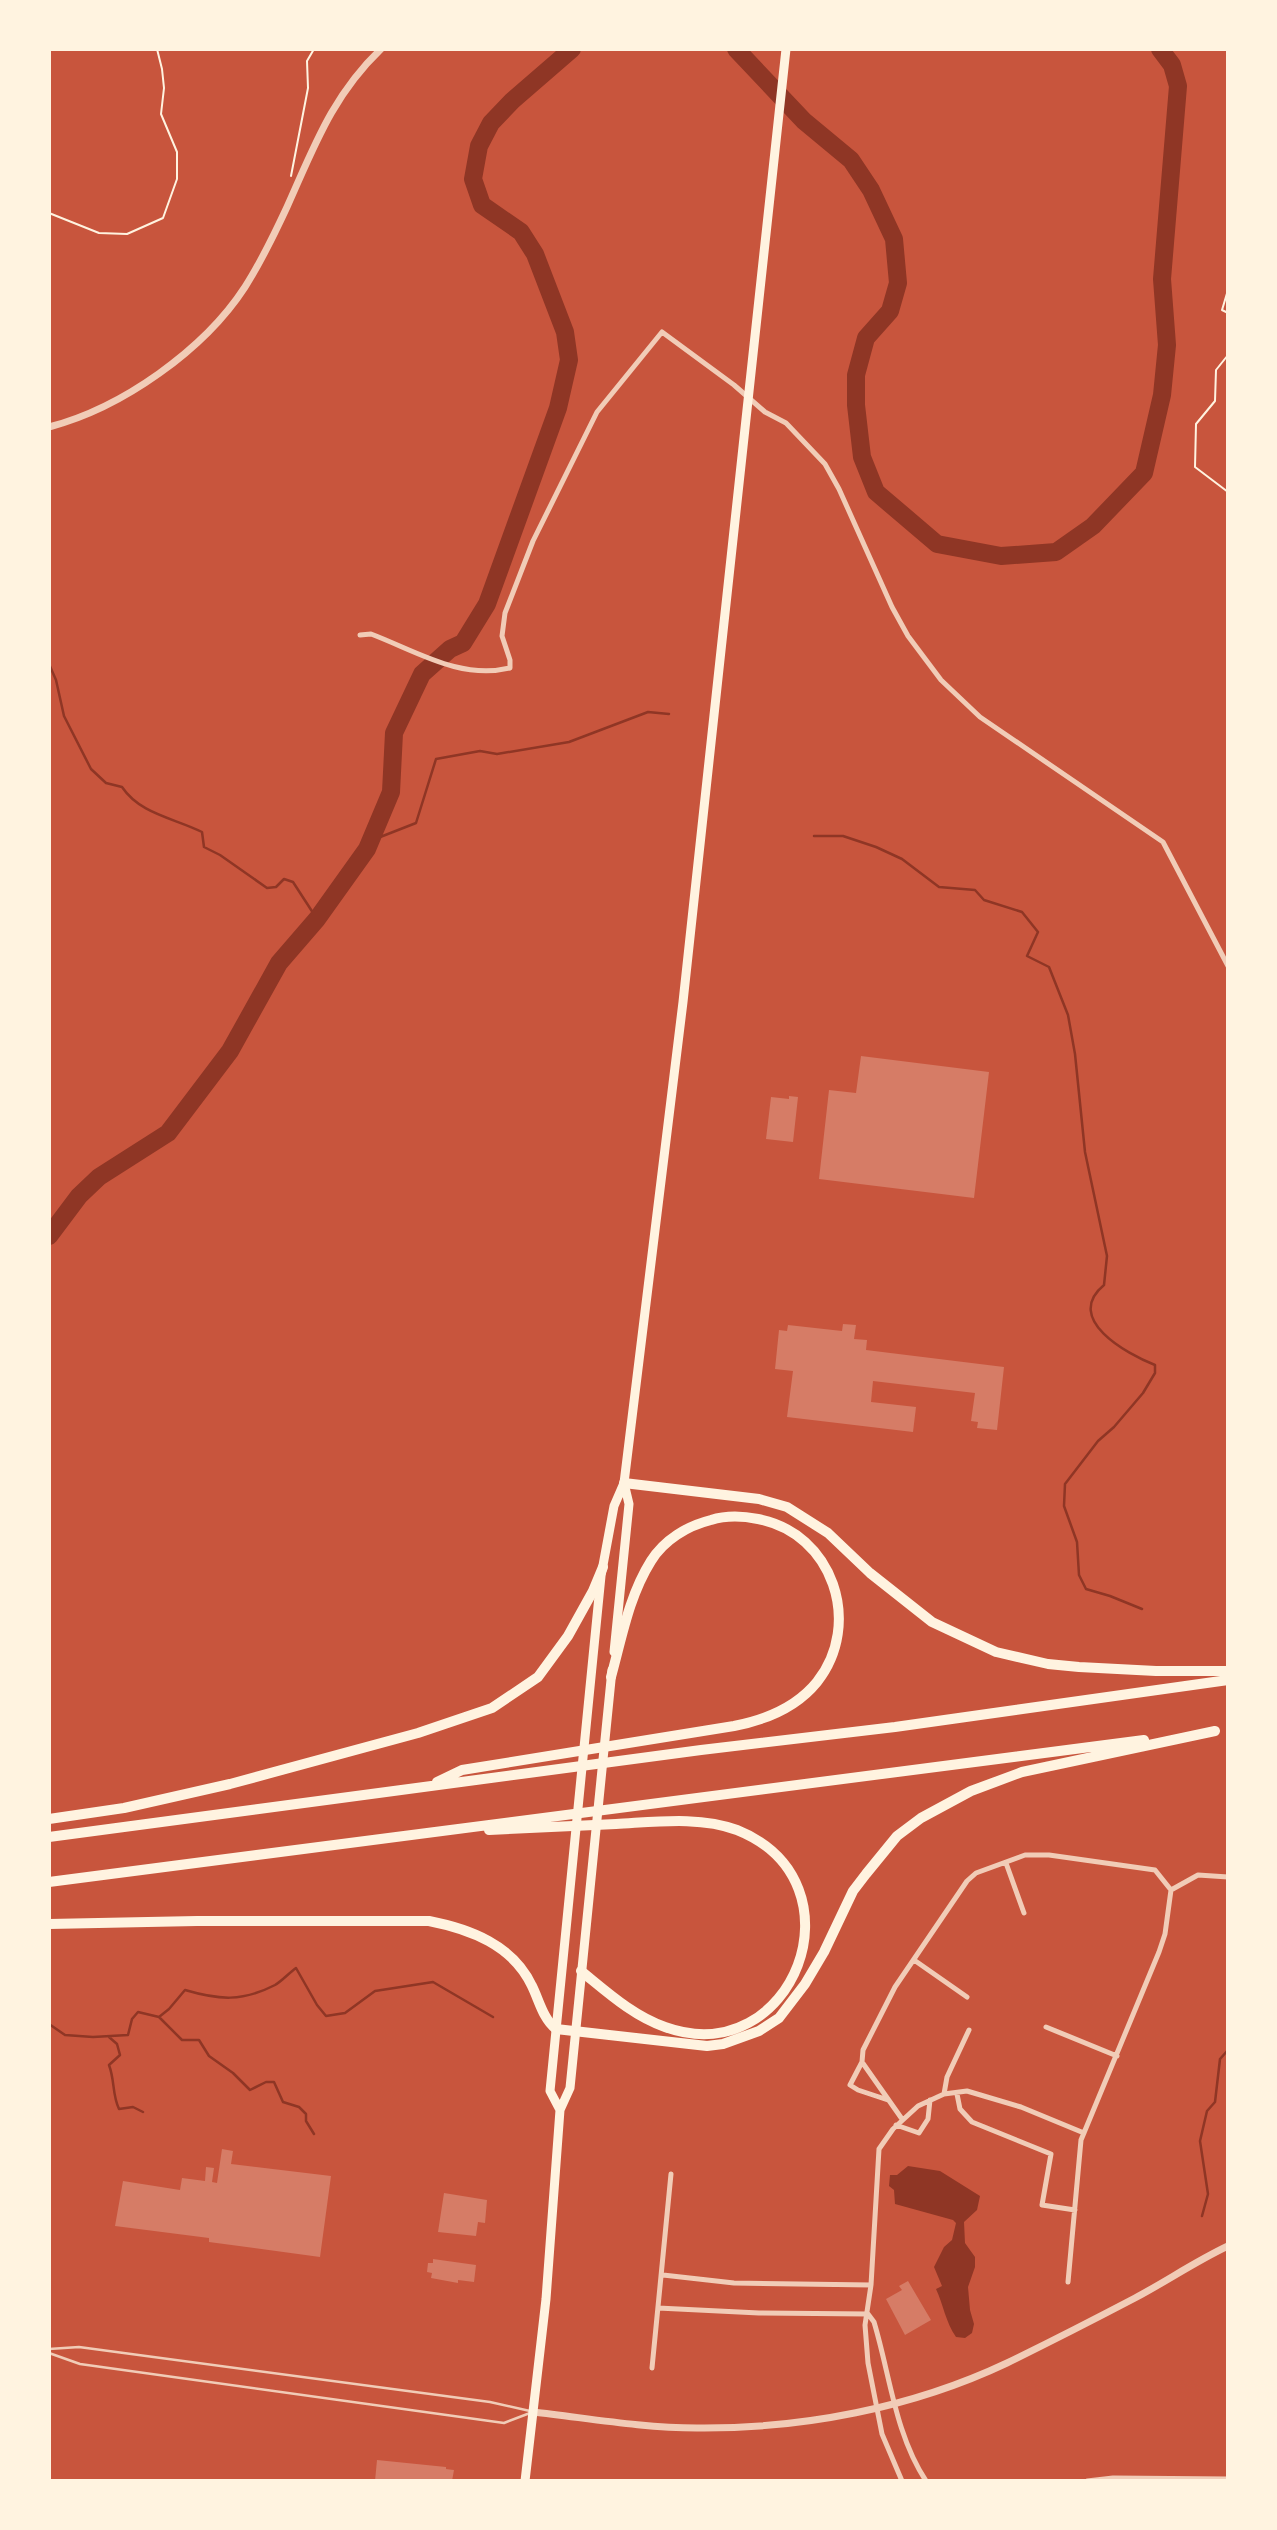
<svg xmlns="http://www.w3.org/2000/svg" width="1277" height="2530" font-family="Lato,sans-serif">
  <style>
    .water { fill: #8f3625 }
    .lines { fill: none; stroke-linecap: round; stroke-linejoin: round }
    .stream { stroke: #8f3625; stroke-width: 2.5 }
    .river { stroke: #8f3625; stroke-width: 18 }
    .building { fill: #d67c66 }
    .path { stroke: #fff3e0; stroke-width: 2 }
    .service { stroke: #f1ccb7; stroke-width: 2.5 }
    .minor { stroke: #f1ccb7; stroke-width: 5 }
    .tertiary { stroke: #f1ccb7; stroke-width: 7 }
    .primary { stroke: #fff3e0; stroke-width: 9 }
    .motorway { stroke: #fff3e0; stroke-width: 10 }
  </style>
  <rect width="100%" height="100%" fill="#c8553d"/>
  <path class="water" d="M908 2166 940 2171 980 2196 977 2210 964 2222 965 2243 975 2257V2267L968 2287 970 2310 974 2324 972 2333 965 2338 956 2337C946 2323 943 2304 936 2289L942 2286 934 2267 944 2247 952 2240 956 2223 953 2220 895 2204 894 2190 889 2186 890 2175H897Z"/>
  <g class="lines">
    <path class="stream" d="M49 664 56 680 64 716 91 769 106 783 122 787C140 814 174 818 202 832L204 847 220 855 267 888 276 887 284 879 293 882 317 919
      M814 836H843L876 847 902 859 939 887 975 890 984 900 1022 912 1038 932 1027 956 1049 967 1068 1015 1075 1054 1085 1152 1107 1256 1104 1285C1063 1319 1127 1354 1155 1365V1373L1143 1393 1114 1427 1098 1441 1065 1484 1064 1506 1077 1542 1079 1575 1086 1589 1110 1596 1142 1609
      M370 841 416 823 436 759 480 751 497 754 569 742 648 712 669 714
      M159 2017 182 2040H199L209 2056 233 2073 250 2090 266 2082H274L283 2102 299 2107 306 2114V2121L314 2134
      M49 2024 65 2035 93 2037 128 2035 132 2019 138 2012 159 2017 169 2009 185 1990C219 2000 242 2002 275 1985 282 1981 289 1973 296 1968L317 2005 326 2016 345 2013 375 1991 433 1982 493 2017
      M109 2037 117 2044 120 2055 109 2065C115 2081 112 2094 119 2109L133 2107 143 2112
      M1202 2216 1208 2194 1200 2141 1207 2111 1215 2102 1220 2059 1228 2050"/>
    <path class="river" d="M736 49 804 121 851 160 871 190 894 239 898 283 890 311 866 338 856 375V405L862 457 876 492 937 544 1001 556 1056 552 1093 526 1144 473 1162 395 1167 345 1162 279 1178 86 1172 65 1160 49
      M49 1236 79 1196 99 1177 168 1133 230 1051 279 963 317 919 367 849 391 792 394 733 422 674 450 649 463 643 487 604 558 408 569 360 565 332 535 254 521 232 482 205 473 179 479 146 491 123 512 101 572 49"/>
  </g>
  <path class="building" d="M861 1056 989 1072 974 1198 819 1179 829 1090 856 1093Z
    M789 1096 798 1097 793 1142 766 1139 771 1097 789 1099Z
    M843 1324 856 1325 854 1339 867 1340 866 1350 1004 1367 997 1430 977 1428 978 1422 971 1421 975 1393 873 1381 871 1402 916 1407 913 1432 787 1417 793 1371 775 1369 779 1330 787 1331 788 1325 842 1331Z
    M222 2149 233 2151 231 2164 331 2176 320 2257 209 2242V2238L115 2226 123 2181 180 2190 182 2178 205 2181 206 2167 214 2168 212 2182 217 2183Z
    M444 2193 487 2200 485 2223 478 2222 476 2236 438 2232Z
    M433 2259 476 2265 474 2282 458 2280V2283L431 2278 432 2273 427 2272 428 2263H433Z
    M908 2281 931 2320 905 2335 886 2299 902 2290 899 2286Z
    M377 2460 446 2467V2469L454 2470 452 2481H375Z"/>
  <g class="lines">
    <path class="path" d="M291 176 308 88 307 61 314 49
      M49 213 99 233 127 234 163 218 177 179V152L161 114 164 88 162 69 157 49
      M1228 290 1222 310 1228 313
      M1228 355 1216 370 1215 401 1196 424 1195 467 1228 492"/>
    <path class="service" d="M49 2349 79 2347 490 2402 530 2411
      M49 2353 80 2364 504 2423 530 2413"/>
    <path class="minor" d="M360 635 371 634C416 651 460 680 510 668V660L502 636 505 613 533 541 597 412 662 332 734 385 765 412 786 423 825 464 839 489 892 607 908 636 941 680 980 717 1163 842 1228 966
      M1006 1863 1024 1913
      M1171 1890 1198 1875 1228 1877
      M914 1960 967 1997
      M1046 2027 1117 2056
      M862 2062 850 2085 858 2090 888 2100
      M944 2094 947 2077 969 2030
      M957 2094 960 2109 972 2122 1051 2154 1042 2205 1075 2210
      M902 2119 862 2062 863 2050 895 1987 967 1881 976 1873 1025 1855H1049L1155 1870 1171 1890
      M896 2125 919 2133 928 2119 930 2100
      M663 2275 734 2283 871 2285
      M1068 2282 1081 2140 1159 1952 1165 1934 1171 1890
      M658 2308 759 2313 868 2314
      M868 2314 874 2322C890 2375 895 2434 926 2481
      M652 2368 671 2174
      M902 2481 882 2434 868 2363 865 2325 871 2285 879 2149 893 2129 918 2106 944 2094 967 2091 1021 2107 1084 2133
      M1087 2481 1113 2478 1228 2479"/>
    <path class="tertiary" d="M49 427C122 408 204 350 245 287 261 262 274 235 287 207 314 147 332 96 381 49
      M533 2412C587 2418 642 2428 697 2428 802 2429 912 2408 1007 2363 1050 2342 1093 2320 1135 2298 1167 2281 1196 2261 1228 2246"/>
    <path class="primary" d="M614 1652 629 1504 624 1483
      M560 2110 550 2091 601 1576 614 1506 624 1483 683 1002 786 49
      M525 2481 546 2299 560 2110 570 2088 612 1670"/>
    <path class="motorway" d="M624 1483 759 1499 787 1507 828 1533 870 1573 932 1622 996 1652 1048 1664 1079 1667 1156 1671H1228
      M437 1782 462 1770 734 1726C765 1720 796 1708 817 1682 863 1624 833 1533 758 1519 743 1516 727 1515 711 1520 687 1526 664 1540 651 1561 629 1596 622 1637 611 1677
      M49 1819 124 1808 230 1784 418 1733 492 1708 538 1677 568 1636 593 1591 603 1567
      M489 1830C531 1828 573 1826 616 1824 655 1822 700 1816 737 1830 867 1882 793 2073 665 2027 633 2016 607 1992 581 1971
      M49 1837 701 1750 895 1727 1228 1680
      M49 1882 1144 1740
      M49 1924 197 1921H429C470 1929 513 1945 532 1986 539 2000 543 2019 556 2029L707 2046 723 2044 759 2031 779 2018 805 1984 824 1952 853 1891 866 1874 897 1836 921 1818 971 1791 1022 1772 1215 1731"/>
  </g>
  <rect width="1277" height="2530" fill="none" stroke="#fff3e0" stroke-width="102"/>
</svg>
